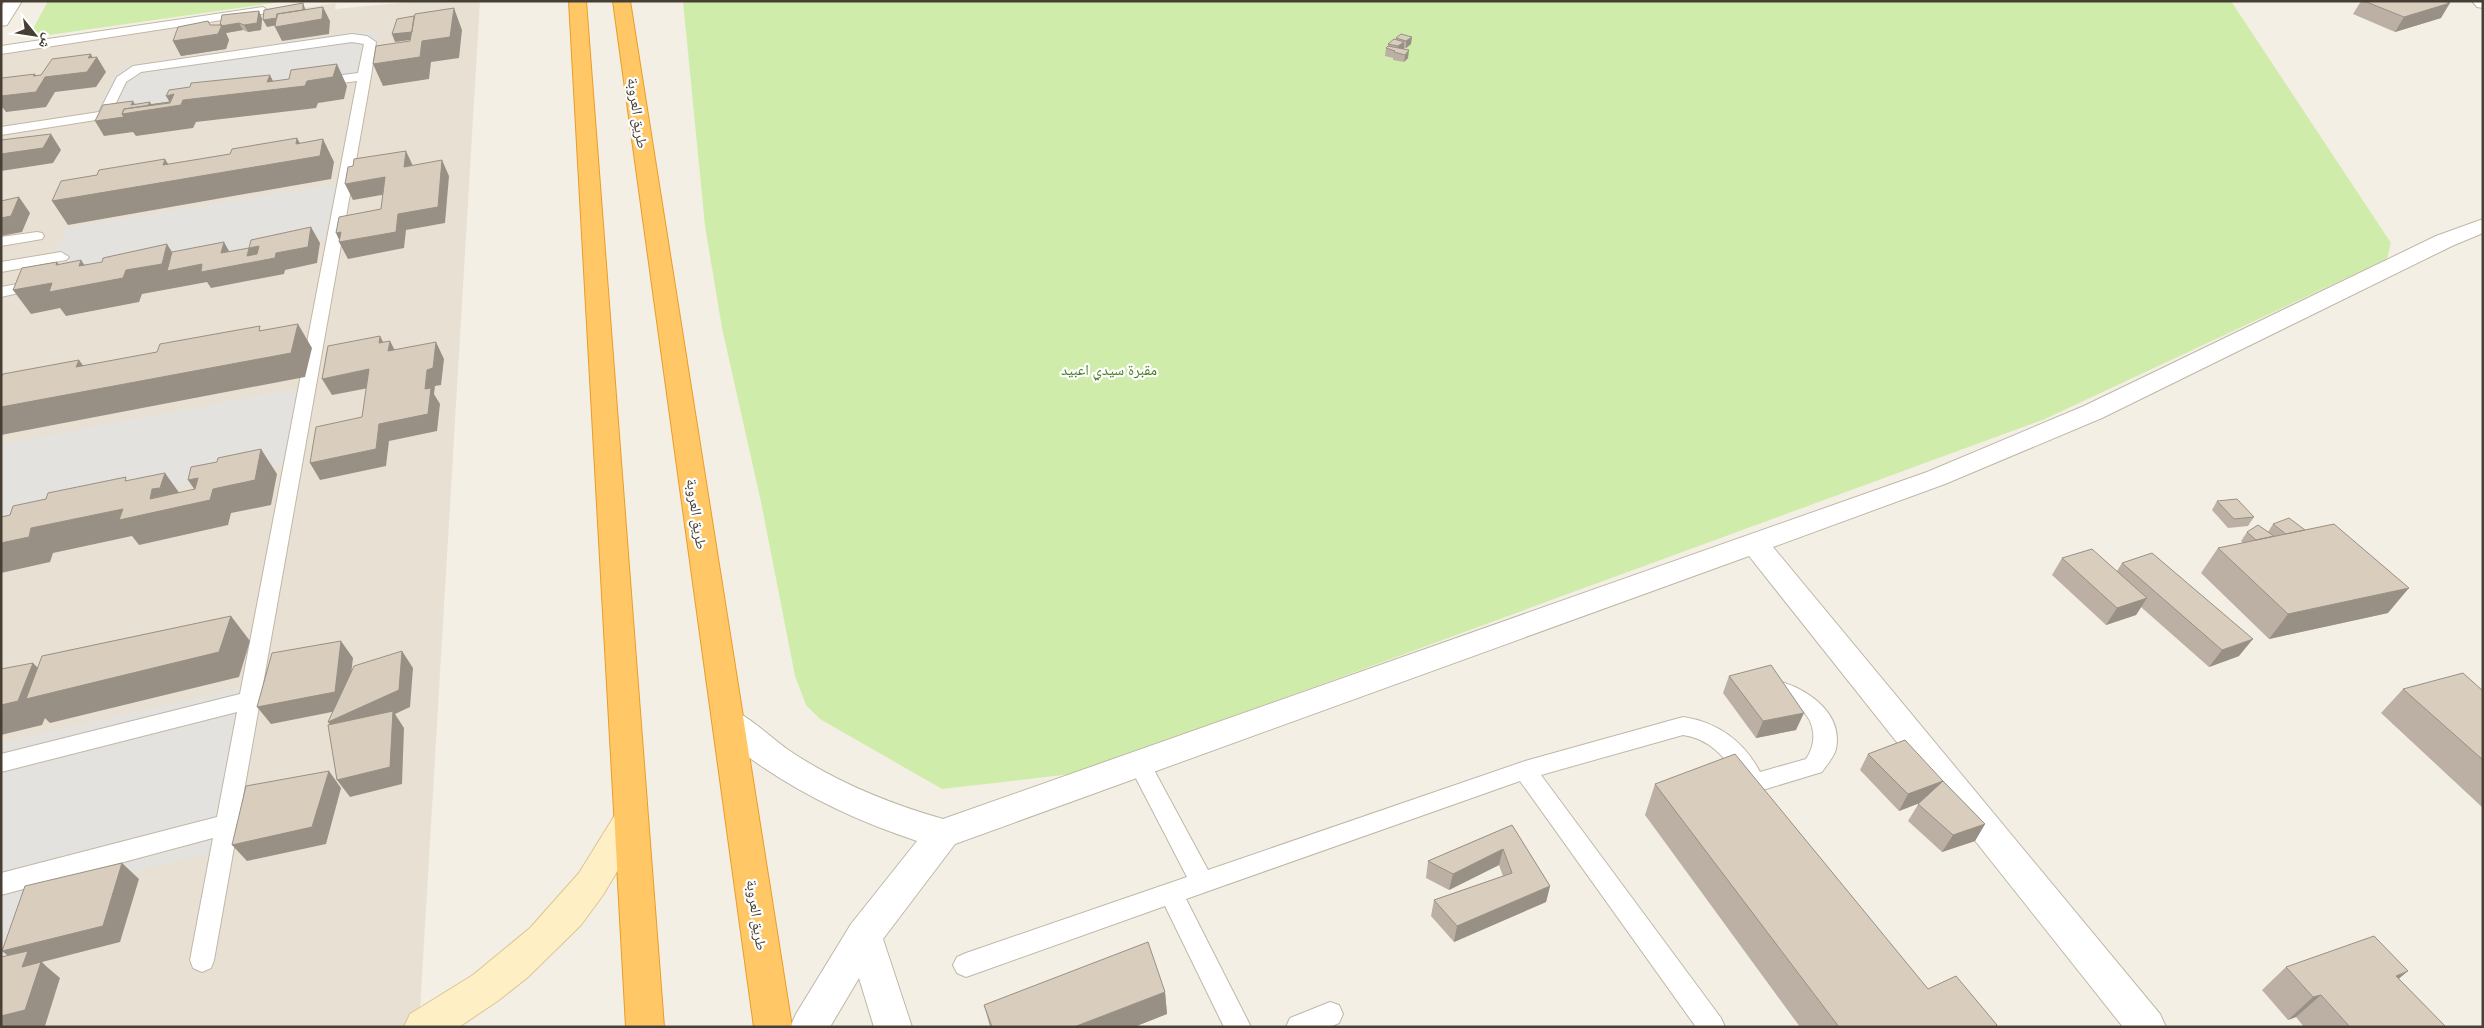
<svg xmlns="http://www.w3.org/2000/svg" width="2484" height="1028" font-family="'Public Sans','Noto Naskh Arabic',sans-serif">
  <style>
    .residential { fill: #e8e1d3 }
    .green { fill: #d0ecab }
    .parking { fill: #e4e2de }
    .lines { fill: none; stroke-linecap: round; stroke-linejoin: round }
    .lane-casing { stroke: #c0b7a7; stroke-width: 2 }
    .street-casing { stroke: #c0b7a7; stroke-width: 2 }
    .secondary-casing { stroke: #dbc593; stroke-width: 2 }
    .highway-casing { stroke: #e99d2a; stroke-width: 2 }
    .lane { fill: #fff; fill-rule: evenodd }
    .street { fill: #fff; fill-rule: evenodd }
    .secondary { fill: #ffefc4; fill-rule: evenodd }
    .highway { fill: #ffc765; fill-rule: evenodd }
    .wall { fill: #bbb0a3 }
    .shaded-wall { fill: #989084 }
    .building { fill: #d9cdbd; stroke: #989084; fill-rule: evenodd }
    .labels { text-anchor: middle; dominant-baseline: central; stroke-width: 4.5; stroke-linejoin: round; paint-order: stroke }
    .street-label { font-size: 15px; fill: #473f34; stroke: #fff }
    .park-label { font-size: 15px; fill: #487d23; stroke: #fff }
  </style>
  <rect width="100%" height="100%" fill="#f4efe5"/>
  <path class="residential" d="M420 1H480L419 1027H1V54L336 3 335 9Z"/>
  <path class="green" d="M48 1H287L28 38Z
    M683 1H2231L2391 243 2387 259 2045 419 1080 773 942 789 820 719 806 705 795 676 761 502 722 328 705 226Z"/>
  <path class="parking" d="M357 31 373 32 381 37 373 78 91 121 120 67Z
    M337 184 324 238 36 289 66 228Z
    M300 388 285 465 1 523V444Z
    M248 686 212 852 30 898 13 953 1 956V743Z"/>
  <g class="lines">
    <defs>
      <path id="lane" d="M263 7 269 11 267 13 1 54V46Z
        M352 34 367 36 376 42 371 76 214 960 211 968 202 972 193 968 190 960 213 838 1 895V873L217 817 237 712 1 772V754L240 694 357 81 319 86 313 82 319 78 358 73 364 44 352 42 141 72 126 82 113 109 121 110 123 113 121 116 1 135V127L99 112 117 77 133 66Z
        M37 232 42 233 44 236 42 239 1 246V237Z
        M61 252 69 257 66 260 1 272V262Z
        M17 284 23 286 25 289 23 292 1 297V287Z
        M1782 682C1810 691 1843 714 1836 749 1834 757 1826 766 1822 772L1756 792 1748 790 1746 781 1741 780C1725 758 1711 739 1683 735L1541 775 1721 1018 1725 1027H1696L1520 781 1186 899 1251 1027H1224L1165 906 966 977 957 973 953 965 957 957 966 953 1187 877 1128 763 1131 757 1139 754 1147 757 1208 870 1525 761 1683 717C1717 722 1744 741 1760 772L1806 759C1817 743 1816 723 1801 709 1791 701 1777 702 1771 690L1775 684Z
        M1330 1002 1339 1005 1343 1014 1339 1023 1330 1027H1286L1290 1018Z"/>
      <path id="street" d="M5 1H22L7 25 1 26V7Z
        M2472 1H2483V8L2477 7Z
        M2483 219V233L2452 246 2102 418 1945 484 1773 547 2160 1014 2166 1027H2123L1749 556 955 844 883 939 912 1027H874L859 978 830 1027H790L796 1014 851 924 917 841C856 821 799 794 747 756 734 746 720 736 712 722L717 713C720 712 724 709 728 709 741 709 775 741 787 749 835 782 888 803 943 819L1927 472 2084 406 2436 236Z"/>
      <path id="secondary" d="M630 806 642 810 647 820 642 830 603 895 581 925 528 977 499 1000 459 1027H404L410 1014 473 975 530 928 579 873 618 810Z"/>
      <path id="highway" d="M569 1H586L664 1027H626Z
        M613 1H630L792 1027H754Z"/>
    </defs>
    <use href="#lane" class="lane-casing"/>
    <use href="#street" class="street-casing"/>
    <use href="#secondary" class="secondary-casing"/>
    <use href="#highway" class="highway-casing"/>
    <use href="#lane" class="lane"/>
    <use href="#street" class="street"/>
    <use href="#secondary" class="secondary"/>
    <use href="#highway" class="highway"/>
  </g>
  <path class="wall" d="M2361 1H2444L2441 18 2395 32 2353 14Z
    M259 11 262 19 261 30 248 32 243 30 226 33 229 40 226 49 181 56 173 41 211 25H220Z
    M1401 34 1411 44 1406 48H1404L1408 58 1404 62 1393 60V58L1385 56 1386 48 1388 46V44L1396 39V38Z
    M2217 501 2254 517 2248 526 2228 528 2212 510Z
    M2273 524 2388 613 2269 639 2201 573 2218 548 2243 543 2241 541 2247 532H2268Z
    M2062 558 2117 571 2122 563 2239 656 2209 667 2141 607 2136 615 2106 625 2052 575Z
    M1729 676 1796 730 1756 738 1723 693Z
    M2403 689 2483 691V808L2381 713Z
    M1868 754 1943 781 1985 824 1975 841 1942 852 1908 821 1919 803 1899 811 1860 770Z
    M1655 784 1928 989 1997 1025 1996 1027H1800L1645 815Z
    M1512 825 1550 886 1546 902 1454 942 1431 916 1434 900 1503 876 1499 865 1449 890 1426 878 1428 861Z
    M2286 967 2399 979 2446 1027H2304L2296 1017 2288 1020 2262 990Z
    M1165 992 1167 1014 1134 1027H990L984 1005Z"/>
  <path class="shaded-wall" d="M303 3 306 11V20L267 27 263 20Z
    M2450 3 2441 18 2395 32 2404 17Z
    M323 7 330 21 329 34 282 41 275 27Z
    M454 8 462 30 459 58 431 62 429 79 383 86 373 64 422 41Z
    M259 11 262 19 261 30 248 32 244 25Z
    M208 21 216 35 221 26 239 23 243 30 226 33 229 40 226 49 181 56 173 41 210 25Z
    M414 31 418 39 395 42 392 34Z
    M1412 37 1411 44 1406 48V41Z
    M1404 42V49L1397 54 1398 46Z
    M1409 50 1408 58 1404 62 1405 55Z
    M91 54 94 61 97 57 106 72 96 87 55 92 46 107 6 112 3 108 1 107V96L35 74 41 83 45 77 88 58Z
    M337 64 347 86 344 99 318 103 316 108 196 122 193 128 136 136 133 132 104 136 95 121 122 114 131 105 133 101 139 111 148 105 150 102 154 109 172 106 166 96 174 94 183 100 267 82 270 75 277 89 307 81Z
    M51 134 61 150 53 163 1 171V154Z
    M297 138 308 158 323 139 334 162 331 179 68 225 52 201 163 165 165 159 178 180 296 144Z
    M406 151 413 166 404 167Z
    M442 160 449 176 445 223 406 230 404 248 348 259 339 242H340L336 233 398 214Z
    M385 177 393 193 353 200 345 184Z
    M19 197 30 213 22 232 1 236V218Z
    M311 227 320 243 317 263 285 270 284 274 211 288 207 282 142 294 139 302 66 316 60 308 31 314 13 290 56 265 57 262 74 286 81 260 97 283 126 270 167 244 182 268 221 253 224 242 233 258 247 256 249 248 259 246 276 253Z
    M298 324 312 348 305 377 1 435V407L76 367 79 360 97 384Z
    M380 336 389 353 379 343Z
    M390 341 399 358 388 351Z
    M436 342 444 359 441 385 435 386 434 394 440 404 437 431 389 441 386 466 320 480 310 463 379 424 425 389 427 370Z
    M369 369 379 386 332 395 322 379Z
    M261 449 277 474 271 505 231 513 228 525 139 545 132 536 53 553 50 562 1 573V543L31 528 150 499 152 489 165 473 183 498 203 502 188 480 198 478 213 489Z
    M2409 588 2388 613 2269 639 2288 614Z
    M2147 598 2136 615 2106 625 2117 608Z
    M231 616 250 641 239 677 50 723 45 718 42 725 1 735V705L33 663 57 687Z
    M2253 639 2239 656 2209 667 2222 650Z
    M341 641 353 658 347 709 271 724 257 707Z
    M402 651 413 668 410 707 395 714 404 728 402 784 350 797 337 780 341 739 328 722Z
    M1804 713 1796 730 1756 738 1763 721Z
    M329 771 341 788 326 844 247 861 232 845Z
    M1943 781 1933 798 1899 811 1908 794Z
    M1985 824 1975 841 1942 852 1953 835Z
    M1503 849 1499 865 1449 890 1453 874Z
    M122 863 139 879 120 942 42 962 47 967 60 978 45 1026 40 1027H1V1016L22 967 2 951Z
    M1550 886 1546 902 1454 942 1457 926Z
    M2408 971 2381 994 2396 976Z
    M1165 992 1167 1014 1134 1027H1074Z
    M2321 995 2296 1017 2288 1020 2313 997Z"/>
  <path class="building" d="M2364 1H2444L2450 3 2404 17Z
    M303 3V10L277 14V18L263 20 264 10Z
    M323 7 322 19 275 27 277 14Z
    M454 8 450 37 422 41 420 57 373 64 376 46 410 41 415 14Z
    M259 11 257 23 244 25 239 23 221 26 222 25H220L222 15Z
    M414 16 412 32 392 34 397 19Z
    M208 21 210 25H222L218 34 173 41 178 27Z
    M1401 34 1412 37 1406 41 1396 38Z
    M1394 39 1404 42 1398 46 1388 44Z
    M1388 46 1409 50 1405 55 1394 52 1395 51 1386 48Z
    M91 54 88 58 97 57 87 72 45 77 36 92 1 96V79L2 78 35 74 33 76 41 75 52 59Z
    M337 64 333 77 307 81 305 86 183 100 181 105 122 114 124 109 170 103 174 94 166 96 169 90 190 87 191 83 270 75 267 82 289 79 291 70Z
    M133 101 131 105 150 102 148 105 170 102 124 109 122 114 124 117 95 121 103 105Z
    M51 134 43 148 1 154V140Z
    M297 138 296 144 323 139 320 156 52 201 61 181 97 175 99 170 165 159 163 165 230 154 232 149Z
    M406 151 404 167 442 160 438 207 398 214 396 232 339 242 341 232 336 233 339 217 381 209 385 177 345 184 348 167 353 166 354 159Z
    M19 197 11 216 1 218V201Z
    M311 227 308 247 276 253 275 258 201 272 202 264 167 271 172 252 224 242 221 253 249 248 251 240ZM259 246 257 254 247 256 249 248Z
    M167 244 162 264 126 270 123 278 49 292 52 283 13 290 22 268 57 262 56 265 81 260 79 266 102 262 103 258Z
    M298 324 291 353 1 407V377L3 374 79 360 76 367 157 352 160 344 260 326 259 331Z
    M380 336 379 343 390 341 388 351 436 342 433 368 427 370 425 389 431 388 428 414 379 424 376 449 310 463 316 427 362 417 369 369 322 379 328 346Z
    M261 449 255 480 213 489 210 500 119 520 123 509 31 528 29 537 1 543V517L10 515 13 506 46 499 48 493 126 477 125 481 165 473 160 488 152 489 150 499 195 489 198 478 188 480 191 467 217 462 218 458Z
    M2237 499 2254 517 2234 519 2217 501Z
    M2289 518 2305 530 2286 534 2273 524Z
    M2334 524 2409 588 2288 614 2218 548Z
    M2258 525 2274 536 2256 540 2247 532Z
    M2092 549 2147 598 2117 608 2062 558Z
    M2152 553 2253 639 2222 650 2122 563Z
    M231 616 219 652 26 699 42 656Z
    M341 641 335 692 257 707 272 653Z
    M402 651 399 690 328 722 354 666Z
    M33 663 18 701 1 705V669Z
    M1771 665 1804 713 1763 721 1729 676Z
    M2463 673 2483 691V760L2403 689Z
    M393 711 390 767 337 780 328 725Z
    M1905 740 1943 781 1908 794 1868 754Z
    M1735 754 1928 989 1956 976 1997 1025 1994 1027H1839L1655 784Z
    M329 771 312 827 232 845 246 786Z
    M1943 781 1985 824 1953 835 1918 804Z
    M1512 825 1550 886 1457 926 1434 900 1512 873 1503 849 1453 874 1428 861Z
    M122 863 103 926 2 951 25 886Z
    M2374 936 2408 971 2396 976 2446 1027H2350L2321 995 2313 997 2286 967Z
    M1148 942 1165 992 1074 1027H992L984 1005Z
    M28 951 22 967 41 962 25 1010 1 1016V957Z"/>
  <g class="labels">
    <g class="street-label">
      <text transform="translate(638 113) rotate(82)">طريق العروبة</text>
      <text transform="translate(697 514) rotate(82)">طريق العروبة</text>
      <text transform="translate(757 915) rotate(82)">طريق العروبة</text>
    </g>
    <g class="park-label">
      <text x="1109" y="369">مقبرة سيدي اعبيد</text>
    </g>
  </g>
  <rect width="2484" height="1028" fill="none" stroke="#473f34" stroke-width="5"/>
  <g transform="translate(35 35) rotate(120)" stroke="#ffffff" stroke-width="4" paint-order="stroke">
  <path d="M0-4L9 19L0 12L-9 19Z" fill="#473f34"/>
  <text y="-8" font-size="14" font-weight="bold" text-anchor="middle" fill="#473f34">ش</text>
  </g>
</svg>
